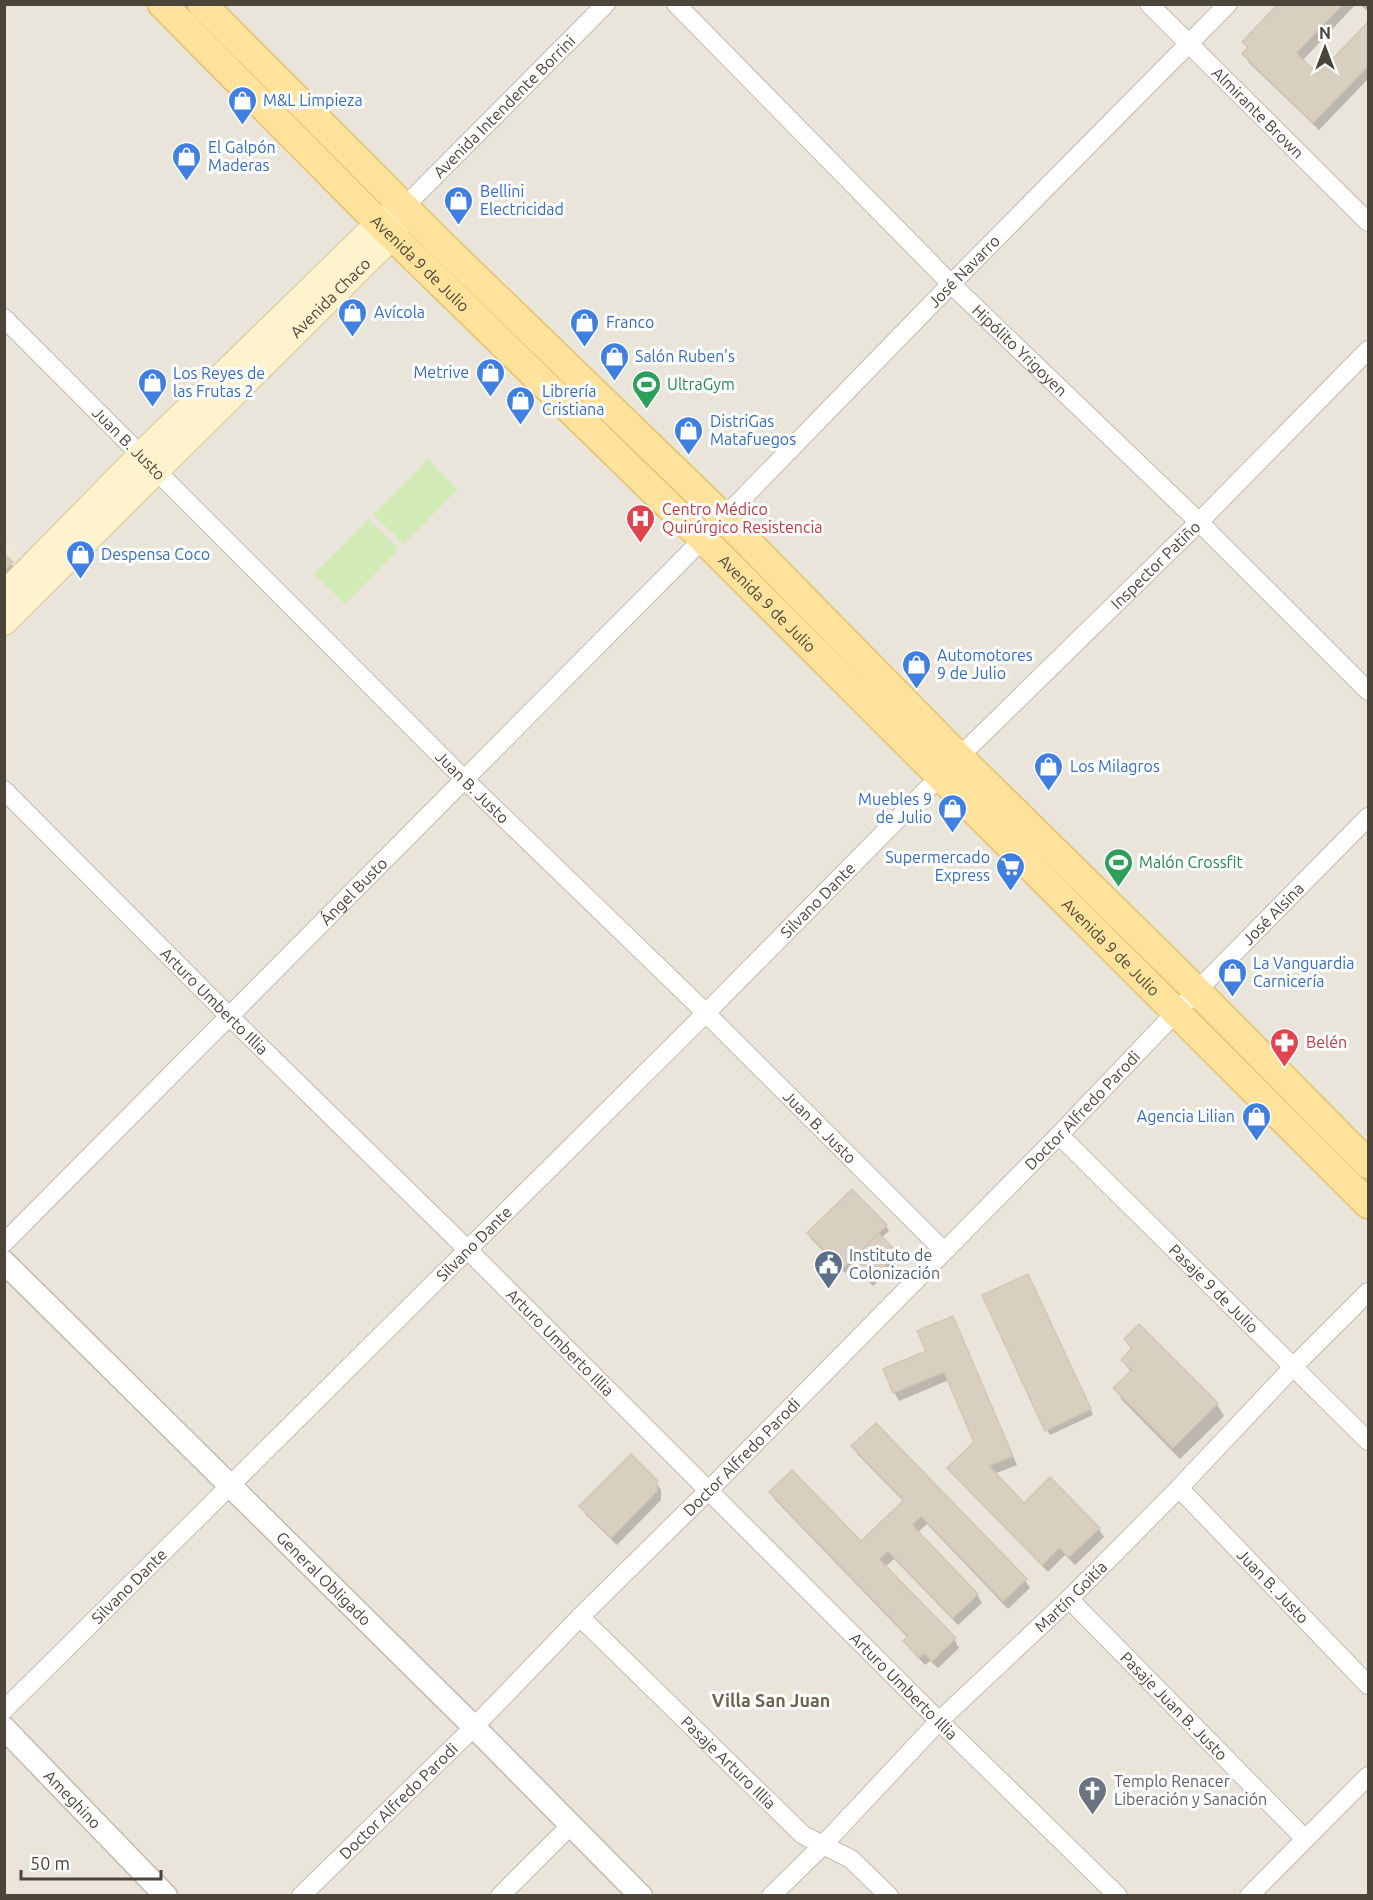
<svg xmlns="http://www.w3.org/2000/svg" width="1373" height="1900" font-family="Ubuntu,sans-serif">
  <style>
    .residential { fill: #eae5da }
    .education { fill: #efe8d6 }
    .green { fill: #d2eab5 }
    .shadow { fill: #0003 }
    .building { fill: #d8cfc1; stroke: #d3c7b4; stroke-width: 1.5 }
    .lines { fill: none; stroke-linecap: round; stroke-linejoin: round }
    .minor-casing { stroke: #c2bbae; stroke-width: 20 }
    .tertiary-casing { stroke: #c2bbae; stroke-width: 25 }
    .secondary-casing { stroke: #d6c79b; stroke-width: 28 }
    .primary-casing { stroke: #e6c16a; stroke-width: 31 }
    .minor { stroke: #fff; stroke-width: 18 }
    .tertiary { stroke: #fff; stroke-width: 22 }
    .secondary { stroke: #fff3cd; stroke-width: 26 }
    .primary { stroke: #ffe39c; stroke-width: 28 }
    .labels { text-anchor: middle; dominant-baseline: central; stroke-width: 6; stroke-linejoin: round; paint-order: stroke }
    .shop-label { font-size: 16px; fill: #366cbe; stroke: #fff; text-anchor: start }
    .street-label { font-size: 16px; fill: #4b4439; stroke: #fff }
    .leisure-label { font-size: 16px; fill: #27864d; stroke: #fff; text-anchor: start }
    .health-label { font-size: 16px; fill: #be3a42; stroke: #fff; text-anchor: start }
    .service-label { font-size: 16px; fill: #4e5e75; stroke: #fff; text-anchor: start }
    .worship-label { font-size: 16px; fill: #5b616d; stroke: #fff; text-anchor: start }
    .neighbourhood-label { font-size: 18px; font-weight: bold; fill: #6e6250; stroke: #fff }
  </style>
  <rect width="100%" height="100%" fill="#f6f3ec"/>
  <path class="residential" d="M5 5H1368V1895H5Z"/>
  <path class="education" d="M4 539 23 557 5 576H4Z"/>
  <path class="green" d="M428 459 458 489 404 544 373 514Z
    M368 519 399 549 345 604 314 574Z"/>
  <path class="shadow" d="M1280 4H1356L1302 61 1318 76 1368 24V79L1319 130 1249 63 1244 54 1248 50 1244 42Z
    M1360 4H1368V12Z
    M4 557 11 563 18 575 4 589Z
    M886 1226 889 1231 881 1238 900 1259 873 1286 853 1266 845 1273 811 1239 808 1234Z
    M1030 1281 1093 1415 1050 1435 1047 1430Z
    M953 1318 1017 1465 994 1474 1024 1505 1099 1529 1104 1537 1075 1565 1065 1555 1048 1572 954 1476 949 1468 975 1442 949 1380 899 1401 894 1392 885 1370 928 1352Z
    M1139 1326 1217 1404 1224 1416 1180 1459 1122 1400 1115 1388 1131 1373 1123 1360 1132 1351 1125 1339Z
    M853 1446 1025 1580 1030 1588 1008 1609 927 1524 917 1533 977 1594 982 1603 958 1625 894 1559 885 1567 954 1639 959 1648 938 1668 930 1661 925 1665 910 1649 905 1641 908 1638 776 1501 771 1493 861 1544 904 1502 858 1455Z
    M655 1481 661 1490V1500L617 1545 586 1515 581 1506Z"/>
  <path class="building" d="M1278 4H1343L1296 53 1318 74 1368 22V66L1313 123 1242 54 1248 47 1242 42Z
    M4 554 13 562 4 571Z
    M852 1189 887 1225 842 1269 807 1233Z
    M878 1233 898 1253 869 1281 850 1261Z
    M1028 1274 1091 1409 1045 1431 982 1295Z
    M953 1316 1013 1456 989 1466 1024 1503 1050 1477 1100 1528 1069 1557 1059 1548 1042 1565 947 1468 974 1442 944 1372 893 1393 883 1369 926 1351 917 1331Z
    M1139 1324 1218 1403 1173 1448 1113 1388 1132 1370 1121 1360 1132 1348 1124 1339Z
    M876 1423 1027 1579 1003 1601 921 1516 912 1525 978 1594 953 1618 888 1551 879 1559 956 1638 932 1661 924 1653 919 1658 903 1641 908 1636 769 1492 792 1470 861 1541 904 1500 851 1446Z
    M631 1454 657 1480V1491L611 1538 579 1506Z"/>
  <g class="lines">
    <defs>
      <g id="minor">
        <path id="s1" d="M676 4 951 284 1199 522 1368 691"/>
        <path id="s2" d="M1149 4 1368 222"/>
        <path id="s3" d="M404 207 606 4"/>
        <path id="s4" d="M4 318 464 779 706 1013 944 1251"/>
        <path id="s5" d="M4 790 229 1016 468 1250 939 1721 1118 1896"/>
        <path id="s6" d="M1059 1135 1368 1441"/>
        <path id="s7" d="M4 1243 703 539 951 284 1228 4"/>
        <path id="s8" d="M1179 1488 1368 1685"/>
        <path id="s9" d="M1069 1599 1305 1839"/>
        <path id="s10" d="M580 1617 803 1835 851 1859 889 1896"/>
        <path id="s11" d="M4 1710 706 1013 959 757 1199 522 1368 350"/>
        <path id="s12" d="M301 1896 474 1727 580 1617 709 1490 1059 1135 1177 1011 1368 817"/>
        <path d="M500 1896 571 1825"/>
        <path id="s13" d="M771 1896 822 1846 939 1721 1069 1599 1179 1488 1294 1366 1368 1292"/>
        <path d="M1249 1896 1368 1776"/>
      </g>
      <g id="tertiary">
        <path id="s14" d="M4 1262 474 1727 641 1896"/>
        <path id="s15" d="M4 1728 166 1896"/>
      </g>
      <g id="secondary">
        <path d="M4 595 141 455 379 223 396 212"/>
        <path id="s16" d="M4 622 393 235 399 218"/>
      </g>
      <g id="primary">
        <path id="s17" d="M162 4 379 223 703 539 1368 1204"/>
        <path d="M202 4 439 242 723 517 959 757 1197 991 1368 1164"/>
      </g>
    </defs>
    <use href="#minor" class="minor-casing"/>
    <use href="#tertiary" class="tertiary-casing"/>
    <use href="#secondary" class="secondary-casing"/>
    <use href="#primary" class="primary-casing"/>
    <use href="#minor" class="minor"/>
    <use href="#tertiary" class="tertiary"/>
    <use href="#secondary" class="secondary"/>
    <use href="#primary" class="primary"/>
  </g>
  <defs>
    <symbol id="shop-pin" viewBox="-11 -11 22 30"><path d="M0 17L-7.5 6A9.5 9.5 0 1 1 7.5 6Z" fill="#3f7fe0" stroke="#fff"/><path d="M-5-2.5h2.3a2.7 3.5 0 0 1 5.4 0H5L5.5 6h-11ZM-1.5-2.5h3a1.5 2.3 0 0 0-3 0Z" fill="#fff"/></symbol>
    <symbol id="stadium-pin" viewBox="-11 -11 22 30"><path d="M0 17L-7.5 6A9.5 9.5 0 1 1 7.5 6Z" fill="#2e9e5b" stroke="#fff"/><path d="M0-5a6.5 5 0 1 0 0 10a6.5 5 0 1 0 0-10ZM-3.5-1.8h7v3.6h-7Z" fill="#fff"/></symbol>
    <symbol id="hospital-pin" viewBox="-11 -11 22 30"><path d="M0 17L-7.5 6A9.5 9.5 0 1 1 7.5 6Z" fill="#e0444e" stroke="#fff"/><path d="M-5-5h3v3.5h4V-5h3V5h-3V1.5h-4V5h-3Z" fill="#fff"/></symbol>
    <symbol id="supermarket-pin" viewBox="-11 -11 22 30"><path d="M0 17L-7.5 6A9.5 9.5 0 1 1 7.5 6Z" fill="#3f7fe0" stroke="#fff"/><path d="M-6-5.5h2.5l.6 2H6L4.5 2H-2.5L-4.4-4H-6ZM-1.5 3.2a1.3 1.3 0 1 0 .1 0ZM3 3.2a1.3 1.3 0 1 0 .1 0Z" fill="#fff"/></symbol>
    <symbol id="pharmacy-pin" viewBox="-11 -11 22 30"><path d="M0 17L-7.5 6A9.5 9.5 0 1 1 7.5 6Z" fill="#e0444e" stroke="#fff"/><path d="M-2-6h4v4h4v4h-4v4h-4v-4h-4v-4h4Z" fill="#fff"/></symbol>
    <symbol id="civic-pin" viewBox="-11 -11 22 30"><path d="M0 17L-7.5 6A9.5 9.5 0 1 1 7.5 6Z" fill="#5c6f8a" stroke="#fff"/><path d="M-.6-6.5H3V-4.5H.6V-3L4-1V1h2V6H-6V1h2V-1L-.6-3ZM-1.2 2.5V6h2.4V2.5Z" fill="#fff"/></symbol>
    <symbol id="church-pin" viewBox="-11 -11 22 30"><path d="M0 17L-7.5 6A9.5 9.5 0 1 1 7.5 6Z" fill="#6b7280" stroke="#fff"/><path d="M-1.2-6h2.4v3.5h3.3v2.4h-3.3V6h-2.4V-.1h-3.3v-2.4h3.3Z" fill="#fff"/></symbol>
  </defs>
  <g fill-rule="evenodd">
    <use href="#shop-pin" x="226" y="84" width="33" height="45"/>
    <use href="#shop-pin" x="170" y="140" width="33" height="45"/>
    <use href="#shop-pin" x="442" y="184" width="33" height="45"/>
    <use href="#shop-pin" x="336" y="296" width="33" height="45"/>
    <use href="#shop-pin" x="568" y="306" width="33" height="45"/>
    <use href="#shop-pin" x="598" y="340" width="33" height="45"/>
    <use href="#shop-pin" x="474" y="356" width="33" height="45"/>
    <use href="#shop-pin" x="136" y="366" width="33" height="45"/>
    <use href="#stadium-pin" x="630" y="368" width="33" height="45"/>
    <use href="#shop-pin" x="504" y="384" width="33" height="45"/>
    <use href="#shop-pin" x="672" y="414" width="33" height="45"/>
    <use href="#hospital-pin" x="624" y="502" width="33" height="45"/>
    <use href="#shop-pin" x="64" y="538" width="33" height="45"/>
    <use href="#shop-pin" x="900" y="648" width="33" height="45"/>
    <use href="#shop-pin" x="1032" y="750" width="33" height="45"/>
    <use href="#shop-pin" x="936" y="792" width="33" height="45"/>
    <use href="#stadium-pin" x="1102" y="846" width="33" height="45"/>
    <use href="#supermarket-pin" x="994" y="850" width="33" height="45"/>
    <use href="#shop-pin" x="1216" y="956" width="33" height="45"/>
    <use href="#pharmacy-pin" x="1268" y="1026" width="33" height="45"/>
    <use href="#shop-pin" x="1240" y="1100" width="33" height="45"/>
    <use href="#civic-pin" x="812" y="1248" width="33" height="45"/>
    <use href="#church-pin" x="1076" y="1774" width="33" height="45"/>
  </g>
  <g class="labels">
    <g class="shop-label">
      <text x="263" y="100">M&amp;L Limpieza</text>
      <text x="208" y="147">El Galpón<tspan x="208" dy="18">Maderas</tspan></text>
      <text x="480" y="191">Bellini<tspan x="480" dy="18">Electricidad</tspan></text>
      <text x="374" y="312">Avícola</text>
      <text x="606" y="322">Franco</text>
      <text x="635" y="356">Salón Ruben's</text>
      <text x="469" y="372" text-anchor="end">Metrive</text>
      <text x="173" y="373">Los Reyes de<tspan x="173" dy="18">las Frutas 2</tspan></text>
      <text x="542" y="391">Librería<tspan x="542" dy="18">Cristiana</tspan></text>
      <text x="710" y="421">DistriGas<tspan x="710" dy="18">Matafuegos</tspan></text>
      <text x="101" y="554">Despensa Coco</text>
      <text x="937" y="655">Automotores<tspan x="937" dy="18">9 de Julio</tspan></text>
      <text x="1070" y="766">Los Milagros</text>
      <text x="932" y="799" text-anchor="end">Muebles 9<tspan x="932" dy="18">de Julio</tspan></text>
      <text x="990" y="857" text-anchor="end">Supermercado<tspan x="990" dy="18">Express</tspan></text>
      <text x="1253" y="963">La Vanguardia<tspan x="1253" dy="18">Carnicería</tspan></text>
      <text x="1235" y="1116" text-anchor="end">Agencia Lilian</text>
    </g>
    <g class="street-label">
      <text stroke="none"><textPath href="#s3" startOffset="142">Avenida Intendente Borrini</textPath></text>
      <text stroke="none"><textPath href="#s2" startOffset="154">Almirante Brown</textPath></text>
      <text stroke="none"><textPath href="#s17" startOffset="366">Avenida 9 de Julio</textPath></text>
      <text stroke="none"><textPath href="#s7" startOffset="1366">José Navarro</textPath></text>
      <text stroke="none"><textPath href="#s16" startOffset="460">Avenida Chaco</textPath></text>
      <text stroke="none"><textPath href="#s1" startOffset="488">Hipólito Yrigoyen</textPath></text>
      <text stroke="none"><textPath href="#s4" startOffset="177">Juan B. Justo</textPath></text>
      <text stroke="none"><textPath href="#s11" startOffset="1624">Inspector Patiño</textPath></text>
      <text stroke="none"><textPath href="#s17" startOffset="852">Avenida 9 de Julio</textPath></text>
      <text stroke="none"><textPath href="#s4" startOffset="663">Juan B. Justo</textPath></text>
      <text stroke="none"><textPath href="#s7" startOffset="496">Ángel Busto</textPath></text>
      <text stroke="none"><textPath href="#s11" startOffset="1148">Silvano Dante</textPath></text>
      <text stroke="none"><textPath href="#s12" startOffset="1382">José Alsina</textPath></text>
      <text stroke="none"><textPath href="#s17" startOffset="1338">Avenida 9 de Julio</textPath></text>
      <text stroke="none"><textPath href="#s5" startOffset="298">Arturo Umberto Illia</textPath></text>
      <text stroke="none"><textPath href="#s12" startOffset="1108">Doctor Alfredo Parodi</textPath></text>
      <text stroke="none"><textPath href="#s4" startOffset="1149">Juan B. Justo</textPath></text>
      <text stroke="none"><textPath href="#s11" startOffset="662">Silvano Dante</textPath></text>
      <text stroke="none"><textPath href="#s6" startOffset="218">Pasaje 9 de Julio</textPath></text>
      <text stroke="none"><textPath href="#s5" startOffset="784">Arturo Umberto Illia</textPath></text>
      <text stroke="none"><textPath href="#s12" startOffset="622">Doctor Alfredo Parodi</textPath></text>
      <text stroke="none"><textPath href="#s14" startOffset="450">General Obligado</textPath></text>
      <text stroke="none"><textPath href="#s8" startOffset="136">Juan B. Justo</textPath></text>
      <text stroke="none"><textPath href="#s11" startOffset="176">Silvano Dante</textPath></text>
      <text stroke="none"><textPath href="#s13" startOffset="424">Martín Goitía</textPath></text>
      <text stroke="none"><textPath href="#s5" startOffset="1270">Arturo Umberto Illia</textPath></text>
      <text stroke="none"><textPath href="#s9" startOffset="150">Pasaje Juan B. Justo</textPath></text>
      <text stroke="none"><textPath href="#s10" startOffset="208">Pasaje Arturo Illia</textPath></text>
      <text stroke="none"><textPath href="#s15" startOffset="99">Ameghino</textPath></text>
      <text stroke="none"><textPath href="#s12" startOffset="136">Doctor Alfredo Parodi</textPath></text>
    </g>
    <g class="leisure-label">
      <text x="667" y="384">UltraGym</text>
      <text x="1139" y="862">Malón Crossfit</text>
    </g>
    <g class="health-label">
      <text x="662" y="509">Centro Médico<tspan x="662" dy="18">Quirúrgico Resistencia</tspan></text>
      <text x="1306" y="1042">Belén</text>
    </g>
    <g class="service-label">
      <text x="849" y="1255">Instituto de<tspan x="849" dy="18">Colonización</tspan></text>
    </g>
    <g class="worship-label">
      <text x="1114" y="1781">Templo Renacer<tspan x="1114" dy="18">Liberación y Sanación</tspan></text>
    </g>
    <g class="neighbourhood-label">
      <text x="771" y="1700">Villa San Juan</text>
    </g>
  </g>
  <rect width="1373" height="1900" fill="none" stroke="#4b4439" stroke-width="12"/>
  <g transform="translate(1325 48)" stroke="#ffffff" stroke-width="4.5" paint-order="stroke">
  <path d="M0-4.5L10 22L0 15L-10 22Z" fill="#4b4439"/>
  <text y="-9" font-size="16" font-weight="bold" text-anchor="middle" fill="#4b4439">N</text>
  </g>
  <path d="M21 1870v9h140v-9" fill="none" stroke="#4b4439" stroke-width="3"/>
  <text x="30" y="1870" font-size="18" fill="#4b4439" stroke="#ffffff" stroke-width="4.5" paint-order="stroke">50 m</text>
</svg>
